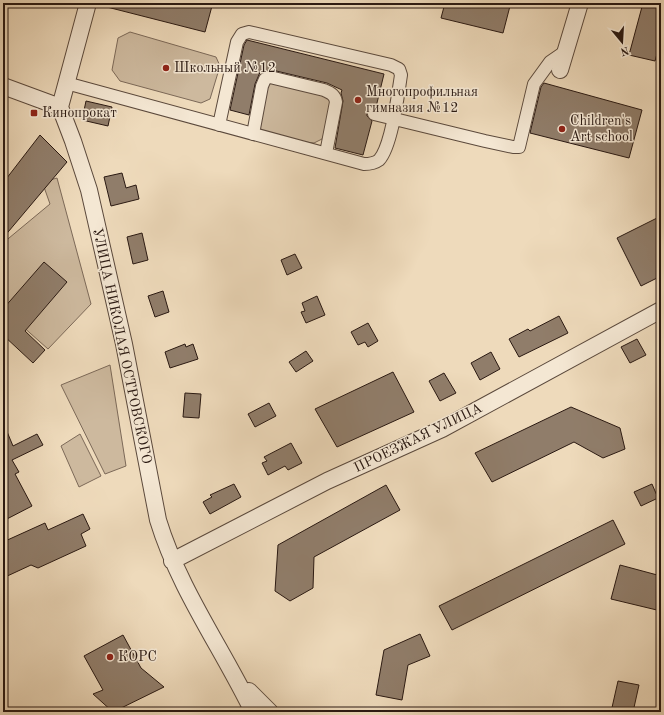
<svg xmlns="http://www.w3.org/2000/svg" width="664" height="715" font-family="'Old Standard TT',serif">
  <style>
    .green { fill: #cdb99e; stroke: #7c6958 }
    .building { fill: #907d6a; stroke: #2a1912 }
    .lines { fill: none; stroke-linecap: round; stroke-linejoin: round }
    .pedestrian-casing { stroke: #5b493c; stroke-width: 14 }
    .minor-casing { stroke: #5b493c; stroke-width: 18 }
    .pedestrian { stroke: #f4e7d3; stroke-width: 12 }
    .minor { stroke: #f4e7d3; stroke-width: 16 }
    .poi-dot { fill: #8f2418; stroke: #f4e7d3; stroke-width: 1.5 }
    .labels { text-anchor: middle; dominant-baseline: central; stroke-width: 3; stroke-linejoin: round; paint-order: stroke }
    .poi-label { font-size: 14px; fill: #2a1912; stroke: #f4e7d3; text-anchor: start }
    .street-label { font-size: 14px; fill: #2a1912; stroke: #f4e7d3 }
  </style>
  <rect width="100%" height="100%" fill="#eedabb"/>
  <filter id="stains"><feTurbulence type="fractalNoise" baseFrequency=".005" numOctaves="4"/><feColorMatrix values="0 0 0 0 .2 0 0 0 0 .09 0 0 0 0 .02 0 0 0 .5 -.17"/></filter>
  <radialGradient id="worn" r=".72"><stop offset=".6" stop-color="#630" stop-opacity="0"/><stop offset="1" stop-color="#630" stop-opacity=".3"/></radialGradient>
  <path class="green" d="M130 32 216 57 220 66 210 99 201 103 120 81 112 70 118 38Z
    M268 82 326 95 332 101 325 134 322 139 314 143 304 142 260 131 259 120Z
    M57 178 91 304 48 349 3 309V243L50 204 44 187 50 180Z
    M110 365 126 466 105 474 61 385Z
    M80 434 101 476 79 487 61 446Z"/>
  <path class="building" d="M107 3H201L212 6 205 32 107 7Z
    M445 3H497L510 6 503 33 441 18Z
    M643 3H651L661 6V39L655 61 629 55Z
    M247 40 384 74 376 107H372L367 112V116L372 121 363 155 335 148 343 101 341 93 342 90 327 83 272 70 264 71 261 70 255 84 249 115 230 110 244 45Z
    M544 83 642 110 629 158 530 133 541 87Z
    M86 101 112 107 108 126 82 120Z
    M40 135 67 162 3 238V183Z
    M122 173 126 188 136 185 139 199 111 206 104 177Z
    M661 216V276L641 286 617 238Z
    M142 233 148 260 133 264 127 237Z
    M295 254 302 268 287 275 281 260Z
    M44 262 67 282 25 331 45 350 33 363 3 335V309Z
    M163 291 169 312 155 317 148 296Z
    M317 296 325 315 306 323 301 312 305 311 302 303Z
    M559 316 568 333 519 357 509 339 528 329 530 331Z
    M368 323 378 341 368 347 365 342 358 345 351 332Z
    M637 339 646 355 630 363 621 347Z
    M185 344 186 347 193 344 198 359 170 368 165 352Z
    M306 351 313 361 296 372 289 362Z
    M491 352 500 369 480 380 471 363Z
    M393 372 414 412 337 447 315 409Z
    M444 373 456 393 440 401 429 381Z
    M185 393 201 394 199 418 183 417Z
    M269 403 276 416 255 427 248 414Z
    M571 407 620 428 625 449 603 458 574 442 492 482 475 453Z
    M3 422 13 446 37 434 43 445 12 460 19 472 15 474 32 506 3 521Z
    M291 443 302 463 288 470 285 466 268 475 262 463 267 461 264 457Z
    M234 484 241 497 210 514 203 502 212 497 210 495Z
    M652 484 658 498 641 506 634 492Z
    M386 485 400 510 314 557 313 588 290 601 275 591 278 545Z
    M83 514 90 529 81 534 86 546 38 568 31 565 3 578V542L45 523 48 530Z
    M613 520 625 544 452 630 439 606Z
    M620 565 661 576V611L611 599Z
    M420 634 430 656 408 665 402 700 376 695 384 650Z
    M123 635 141 668 164 687 113 712 93 694 103 690 84 656Z
    M618 681 639 685 633 712H611Z"/>
  <g class="lines">
    <defs>
      <path id="pedestrian" d="M66 83 364 164C369 164 375 163 379 160 392 146 398 94 401 75L399 69 391 65 249 32 242 34 237 42 219 125
        M374 114 485 141 513 147H519L534 84 550 62 566 51
        M253 134 262 86 265 79 270 77 274 78 324 90C331 93 335 95 336 102L326 153"/>
      <path id="minor" d="M88 3 60 107 73 141 89 190 124 344 158 520C179 589 222 648 253 712
        M560 70 580 3
        M3 86 60 107
        M172 561 327 481 442 429 661 310
        M249 691 270 712"/>
    </defs>
    <use href="#pedestrian" class="pedestrian-casing"/>
    <use href="#minor" class="minor-casing"/>
    <use href="#pedestrian" class="pedestrian"/>
    <use href="#minor" class="minor"/>
  </g>
  <g class="poi-dot">
    <circle cx="166" cy="68" r="4"/>
    <circle cx="358" cy="100" r="4"/>
    <rect x="30" y="109" width="8" height="8" rx="2"/>
    <circle cx="562" cy="129" r="4"/>
    <circle cx="110" cy="657" r="4"/>
  </g>
  <g class="labels">
    <g class="poi-label">
      <text x="174" y="68">Школьный №12</text>
      <text x="366" y="92">Многопрофильная<tspan x="366" dy="16">гимназия №12</tspan></text>
      <text x="42" y="113">Кинопрокат</text>
      <text x="570" y="121">Children's<tspan x="570" dy="16">Art school</tspan></text>
      <text x="118" y="657">КОРС</text>
    </g>
    <g class="street-label">
      <text transform="translate(122 346) rotate(78)">УЛИЦА НИКОЛАЯ ОСТРОВСКОГО</text>
      <text transform="translate(418 438) rotate(-26)">ПРОЕЗЖАЯ УЛИЦА</text>
    </g>
  </g>
  <rect width="664" height="715" fill="none" stroke="#eedabb" stroke-width="16"/>
  <rect x="4" y="4" width="656" height="707" fill="none" stroke="#2a1912" stroke-width="2"/>
  <rect x="8" y="8" width="648" height="699" fill="none" stroke="#2a1912"/>
  <g transform="translate(622 42) rotate(162)" stroke="#f4e7d3" stroke-width="3" paint-order="stroke">
  <path d="M0-3L7 15L0 10L-7 15Z" fill="#2a1912"/>
  <text y="-6" font-size="11" font-weight="bold" text-anchor="middle" fill="#2a1912">N</text>
  </g>
  <rect width="100%" height="100%" filter="url(#stains)"/>
  <rect width="100%" height="100%" fill="url(#worn)"/>
</svg>
